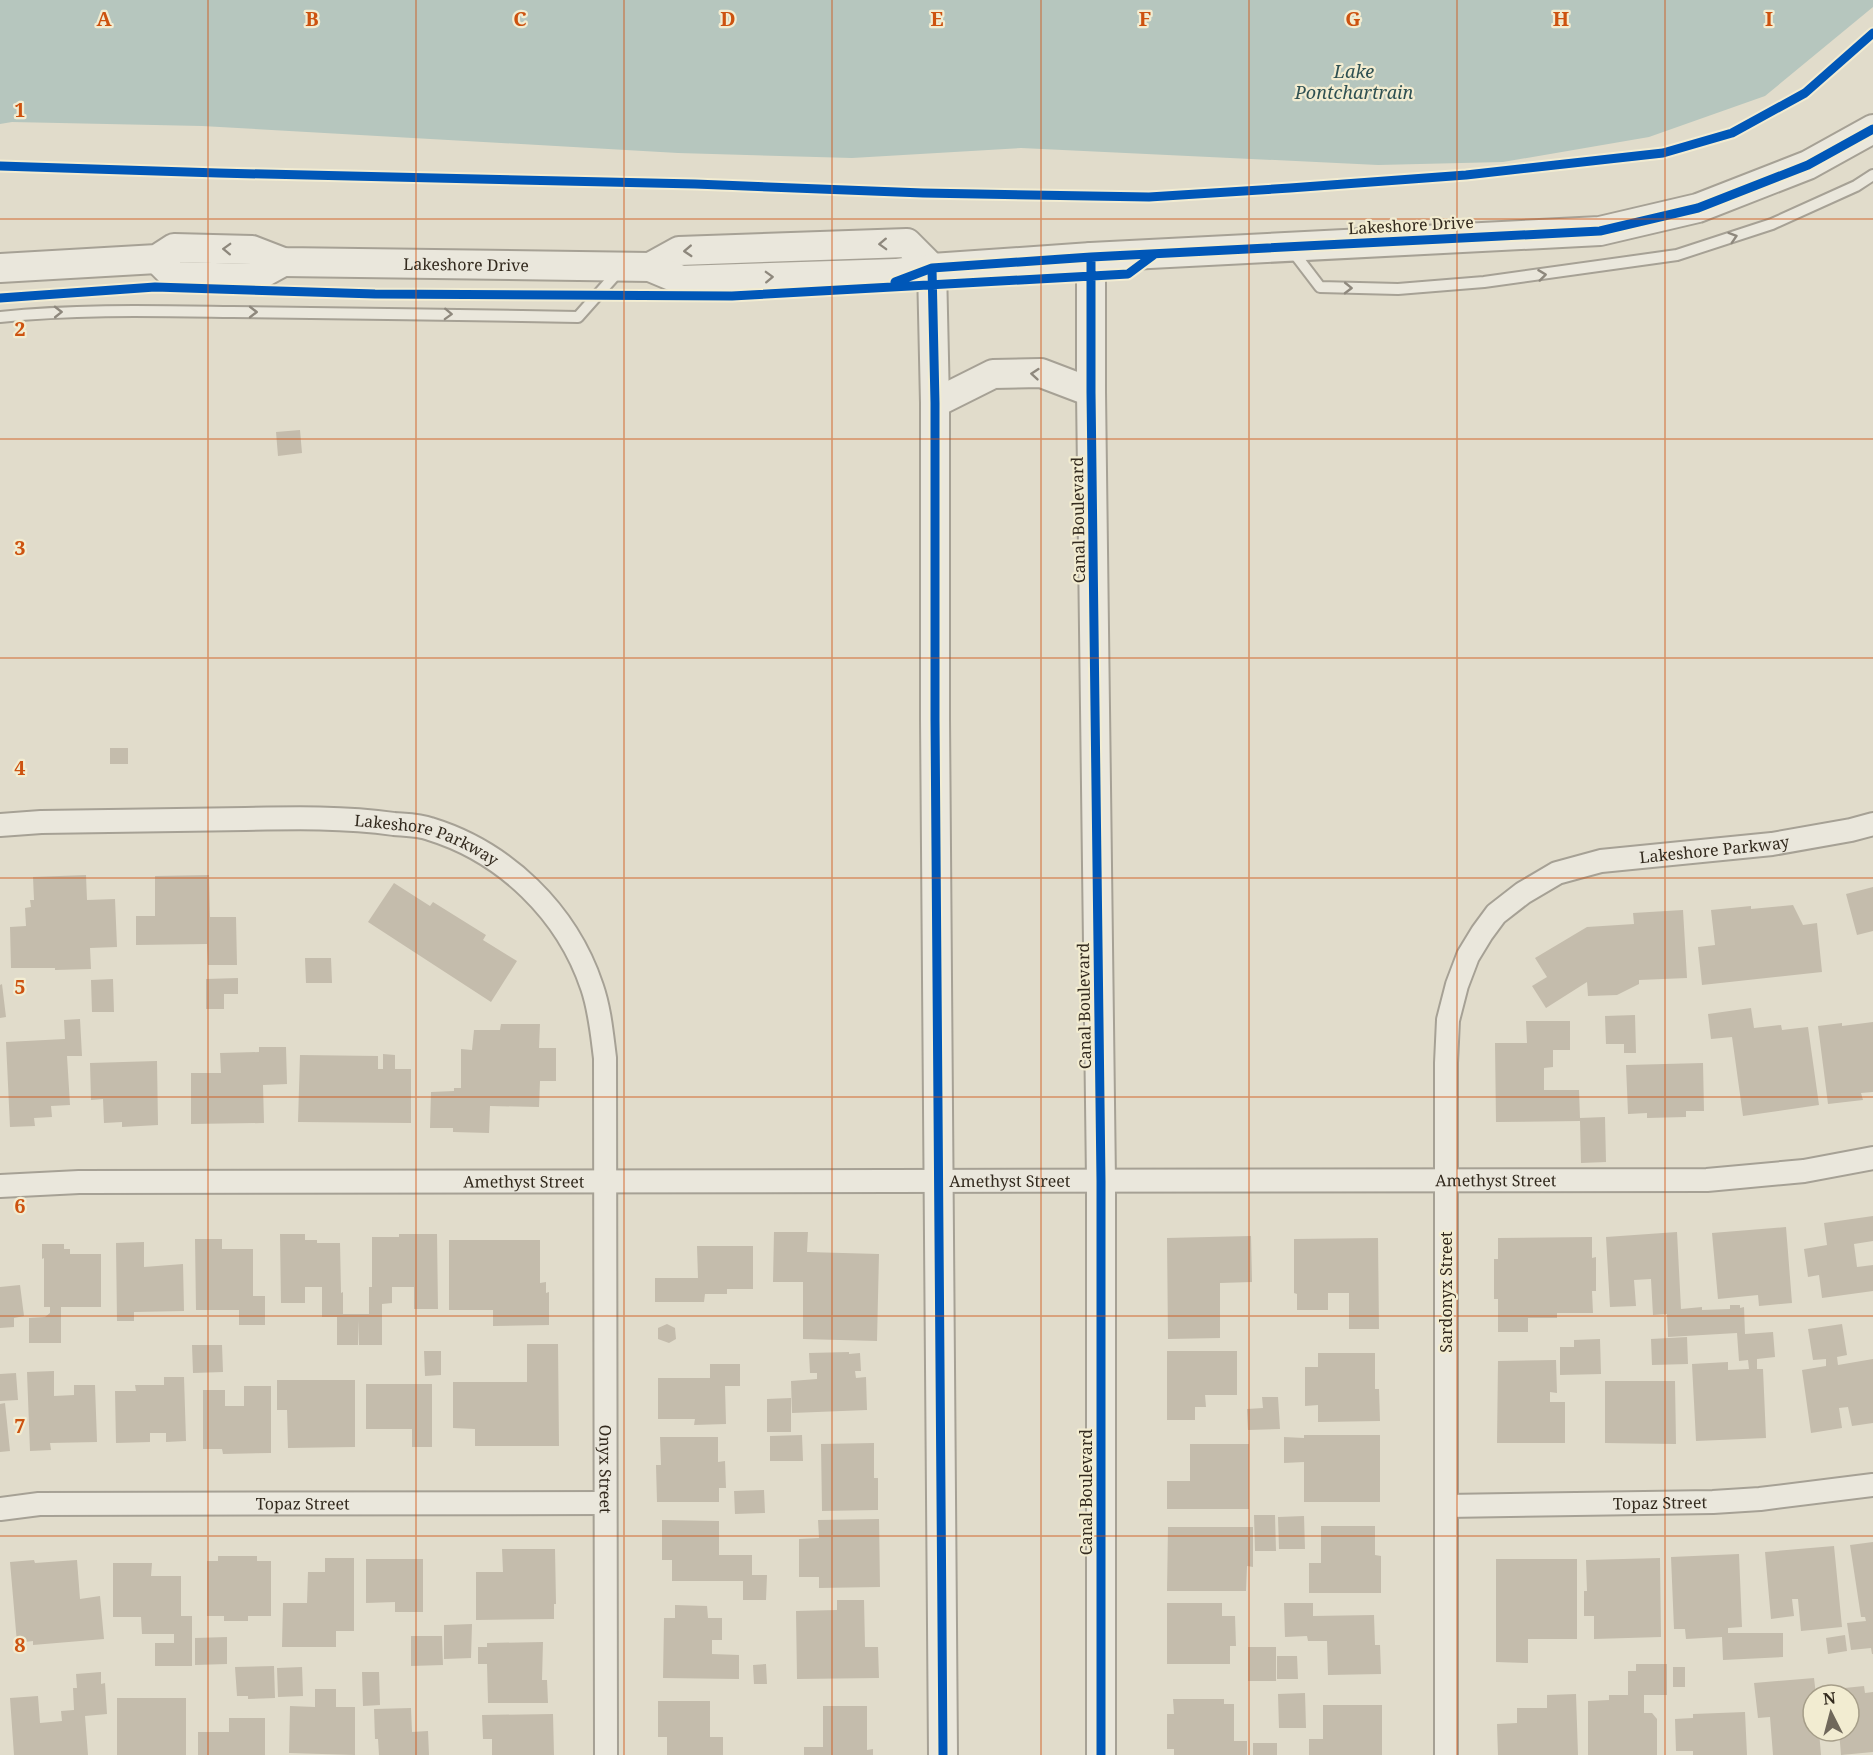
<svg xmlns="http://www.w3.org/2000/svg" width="1873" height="1755" font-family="'Noto Serif',serif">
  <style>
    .water { fill: #b6c6be }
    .building { fill: #c4bcac }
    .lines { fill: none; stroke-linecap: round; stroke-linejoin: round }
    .service-casing { stroke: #a6a195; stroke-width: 14 }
    .minor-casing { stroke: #a6a195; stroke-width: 26 }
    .tertiary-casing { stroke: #a6a195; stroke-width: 32 }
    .service { stroke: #eae7dc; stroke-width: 10 }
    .minor { stroke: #eae7dc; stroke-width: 22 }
    .tertiary { stroke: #eae7dc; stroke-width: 28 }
    .cycleway-casing { stroke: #f2ecd1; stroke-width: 13 }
    .cycleway { stroke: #0057b8; stroke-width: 9 }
    .oneway { stroke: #8e887d }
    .grid { fill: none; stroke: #cd520f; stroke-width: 1.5; stroke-opacity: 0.55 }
    .labels { text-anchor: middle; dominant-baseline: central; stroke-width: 4.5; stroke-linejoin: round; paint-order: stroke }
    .street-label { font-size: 16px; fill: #332a1e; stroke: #f2ecd1 }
    .water-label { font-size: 18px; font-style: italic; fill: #2e5052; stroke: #f2ecd1 }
    .grid-label { font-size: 20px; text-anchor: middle; font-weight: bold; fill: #cd520f; stroke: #f2ecd1; stroke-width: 4.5; stroke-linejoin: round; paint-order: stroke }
  </style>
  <rect width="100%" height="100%" fill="#e1dccb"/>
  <path class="water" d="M0 0H1873V7L1765 96 1649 137 1503 162 1378 165 1021 148 852 158 678 153 202 126 12 122 0 124Z"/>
  <path class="building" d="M300 430 302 453 278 456 276 432Z
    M110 748H128V764H110Z
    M86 875 87 900 115 899 117 947 90 948 91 969 55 970V968H11L10 927 26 926 25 908 31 907 30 900H34L33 877Z
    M209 875 210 917H236L237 965H208L207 944 136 945V916H155V876Z
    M394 883 430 906 433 902 486 935 483 940 517 961 491 1002 368 922Z
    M1873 887V931L1857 935 1846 894Z
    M1793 905 1803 925 1817 923 1822 972 1702 985 1698 947 1715 945 1711 910 1751 906V909Z
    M1683 910 1687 978 1639 980V984L1617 995 1588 996 1587 982 1546 1008 1532 986 1547 977 1535 958 1587 927 1634 924 1633 913Z
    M305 958H331L332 983H306Z
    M238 978V994H224V1009H206V979Z
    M113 979 114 1012H92L91 980Z
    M2 984 6 1017 0 1018V985Z
    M1751 1008 1754 1028 1781 1025 1782 1030 1808 1027 1819 1105 1743 1116 1732 1037 1711 1039 1708 1014Z
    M1635 1015 1636 1053H1624V1044H1606L1605 1016Z
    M80 1019 82 1056H67L70 1105 51 1106 52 1117 34 1118 35 1126 10 1127 6 1042 65 1039 64 1020Z
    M1526 1021H1570V1050H1553V1067L1544 1068V1090H1579L1580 1118 1605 1117 1606 1162 1581 1163 1580 1121 1496 1122 1495 1043H1527Z
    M1873 1022V1092L1861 1093 1863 1100 1828 1104 1818 1026 1842 1023V1026Z
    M501 1024H540L539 1048H556V1081H540L539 1107 490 1106 489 1133 453 1132V1128H430L431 1092 454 1091V1088H461V1049L472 1050 474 1030H500Z
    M259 1047H286L287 1084 263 1085 264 1123 191 1124V1073H221L220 1053 259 1052Z
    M383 1054 395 1055V1069H411V1123L298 1122 300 1055 378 1056V1069H383Z
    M157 1061 158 1125 122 1127V1122L104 1123 103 1099 91 1100 90 1063Z
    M1703 1063 1704 1111H1686V1117L1647 1118V1113L1628 1114 1626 1065Z
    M1873 1216V1241L1854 1244 1857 1267 1873 1265V1291L1822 1298 1819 1275 1808 1277 1804 1249 1827 1245 1824 1223Z
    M1786 1227 1792 1303 1759 1306 1758 1295 1718 1299 1712 1233Z
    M774 1232H808L807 1252 879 1254 877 1341 803 1339V1282H773Z
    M1677 1232 1681 1309 1702 1307V1310L1730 1309V1305H1740V1308L1744 1307 1745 1334 1773 1332 1775 1357 1757 1359V1369H1763L1766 1438 1696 1441 1692 1364 1728 1362V1370L1749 1369 1748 1360 1739 1361 1737 1333 1668 1337 1667 1314 1653 1315 1651 1279 1634 1280 1636 1306 1610 1307 1606 1237Z
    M280 1234H305V1240H317V1243H340L341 1293 343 1292V1314H369V1287H372V1237H399V1234H437L438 1309H414V1287H392V1303L382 1304V1345H359L358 1320V1345H337V1317H322V1287H305V1303H281Z
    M1251 1236 1252 1282 1220 1283V1338L1168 1339 1167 1238Z
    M1592 1237V1258L1596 1257V1291H1592L1593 1313H1557V1318H1528V1332H1498V1299H1494V1259H1498V1238Z
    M1378 1238 1379 1329H1349V1293H1328V1310H1297V1294L1294 1293V1239Z
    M195 1239H222V1249H253V1296H265V1325H239V1310H196Z
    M449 1240H540V1283L546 1282V1293L549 1292V1325L493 1326V1310H449Z
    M144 1242V1267L183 1264 184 1311 134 1312V1321H117L116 1243Z
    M42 1244H64V1249H70V1254H101V1307H61V1343H29V1318L45 1317 50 1313V1307H44V1258L42 1259Z
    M697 1246H753V1289H727V1294H705L704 1302H655V1278H698Z
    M20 1285 24 1316 14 1318V1327L0 1328V1287Z
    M667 1324 675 1328 676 1339 669 1343 658 1339V1328Z
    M1842 1324 1847 1355 1837 1357 1838 1365 1873 1359V1423L1852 1426 1848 1407 1839 1408 1842 1428 1811 1433 1802 1370 1826 1366V1359L1813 1360 1808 1329Z
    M1687 1337 1688 1364 1652 1365 1651 1339Z
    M1600 1339 1601 1374 1560 1375V1347H1574V1340Z
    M527 1344H558L559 1446H475V1429L453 1428V1382H527Z
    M192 1345H222L223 1372 193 1373Z
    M424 1351H441V1375L425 1376Z
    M1167 1351H1237V1395H1205L1206 1407H1195V1420H1167Z
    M849 1352V1354L860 1353 861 1371H855L856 1378 866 1377 867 1410 792 1413 791 1381 817 1379V1373H810L809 1353Z
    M1318 1353H1375V1389H1379L1380 1421 1318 1422V1405L1305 1406V1367H1318Z
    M1556 1360 1557 1393 1550 1392V1402H1565V1443H1497L1498 1361Z
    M710 1364H740V1386H725L726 1424 694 1425 695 1419H658V1378H710Z
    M54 1371V1396L74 1395V1385H95L97 1442 50 1443 51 1450 30 1451 27 1372Z
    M16 1373 18 1400 0 1401V1374Z
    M164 1377H184L186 1441 166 1442V1433H150V1442L116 1443 115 1391H136L135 1385H164Z
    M277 1380H355V1447L288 1448 287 1410H277Z
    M1605 1381H1675L1676 1444 1605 1443Z
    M366 1384H432V1447H412V1429H366Z
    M244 1386H271V1453L223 1454 222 1449H203V1390H225V1406H244Z
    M1262 1397H1278L1280 1429 1248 1430 1247 1409 1263 1408Z
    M791 1398V1432H767V1399Z
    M5 1403 10 1451 0 1452V1404Z
    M802 1435 803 1461H770V1436Z
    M1304 1435H1380V1502H1304V1462L1284 1463V1437L1304 1438Z
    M660 1437H718V1462L725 1461 726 1488H719V1502H657L656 1465H661Z
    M874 1443V1478H878V1510L822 1511 821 1444Z
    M1190 1444H1249V1509H1167V1481H1190Z
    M764 1490 765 1513 735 1514 734 1491Z
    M1254 1515H1275L1276 1551H1255Z
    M1304 1516 1305 1549H1279L1278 1517Z
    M879 1519 880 1587 819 1588V1577H799V1539L819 1538 818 1520Z
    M662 1520 719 1521V1555H752V1575H767L766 1600H743V1581H672V1560H662Z
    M1321 1526H1375V1555L1381 1556V1593H1309V1563H1321Z
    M1168 1527H1253V1567L1247 1566 1246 1591H1167Z
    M1873 1542V1654H1872L1871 1648 1851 1650 1847 1623 1866 1621 1865 1617H1861L1850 1545Z
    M1834 1546 1842 1627 1801 1631 1798 1599H1792L1794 1616 1771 1619 1765 1552Z
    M502 1549H555L556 1604H554V1619L476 1620V1572H503Z
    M1739 1554 1742 1627 1728 1628V1633H1783V1657L1723 1660 1722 1637 1686 1639 1685 1629H1674L1671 1557Z
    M218 1556H257V1561H271V1616H248V1621H224V1616H207V1561H218Z
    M325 1558H354V1631H336V1647H282L283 1603H307L308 1572H325Z
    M1660 1558 1661 1637 1594 1639V1616H1584V1591H1587L1586 1560Z
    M366 1559H423V1612H395V1602L366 1603Z
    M1496 1559H1577V1639H1528V1663L1496 1662Z
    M34 1560 35 1563 77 1560 80 1599 100 1596 104 1639 33 1645V1641L17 1643 10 1562Z
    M113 1563H152L151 1576H181V1616H192V1666H155V1643H174V1634H142L141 1617H113Z
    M837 1600H864L865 1647H878L879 1678 797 1679 796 1611 837 1610Z
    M1167 1603H1222V1616H1235L1236 1646H1230V1664H1167Z
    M1284 1603H1313V1616L1374 1615 1375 1645H1380L1381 1674 1328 1675 1327 1641H1308L1307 1636 1285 1637Z
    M675 1605 707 1606 708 1618H722V1640H712V1654L739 1655V1679L663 1678 664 1618H675Z
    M472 1624 471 1658 444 1659V1625Z
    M1845 1635 1847 1651 1828 1654 1826 1638Z
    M411 1636H442L443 1665 411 1666Z
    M227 1637V1664L195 1665V1638Z
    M543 1642 542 1680H547L548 1703H488L487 1664H478V1647H487V1643Z
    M1248 1647H1276V1681H1248Z
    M1277 1656H1297L1298 1679H1277Z
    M766 1664 767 1684H754L753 1665Z
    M1636 1664H1667V1695H1644V1713H1652L1657 1719V1755H1588V1701L1609 1700V1695H1628V1671H1636Z
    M274 1666 275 1698 248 1699V1696H237L235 1667Z
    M302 1667 303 1696 278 1697 277 1668Z
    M1673 1667H1685V1687H1673Z
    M101 1672V1684L105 1683 107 1714 85 1716 88 1755H14L10 1698 38 1696 40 1723 62 1721 61 1711 74 1710 73 1688H77L76 1674Z
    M362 1672H379L380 1705 363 1706Z
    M1814 1678 1816 1695H1813V1731H1819L1821 1755H1773L1770 1717 1758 1718 1754 1683Z
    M1864 1686 1865 1693 1873 1692V1752L1841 1755 1839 1731H1849V1695H1835V1689Z
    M315 1689H336V1707H355V1755L289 1753 290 1706 315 1707Z
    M1305 1693 1306 1728H1279L1278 1694Z
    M1576 1694 1578 1755H1498L1497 1724 1517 1723V1708H1547V1695Z
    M117 1698H186V1755H117Z
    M1173 1699H1224V1704H1234V1741H1247V1755H1174V1749H1167V1714H1174Z
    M658 1701H710V1737H723V1755H667V1737H658Z
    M1323 1705H1382V1755H1309V1739H1323Z
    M823 1706H867V1750L873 1749V1755H804V1747H823Z
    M411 1708 412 1732 428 1731 429 1755H379L378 1739H375L374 1709Z
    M1745 1712 1747 1755H1693V1751H1676L1675 1719 1693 1718V1714Z
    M553 1714 554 1755H492V1739H483L482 1715Z
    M229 1718H265V1755H198V1732H229Z
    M1253 1743H1277V1755H1253Z"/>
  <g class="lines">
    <defs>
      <path id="service" d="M1291 249 1320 287 1398 289 1484 282 1677 255 1772 224 1856 186 1873 175
        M0 317C77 309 155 311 232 312 347 313 463 315 578 317L618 272"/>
      <g id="minor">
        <path id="s1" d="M0 825 41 822C109 821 177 820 245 819 295 818 344 817 394 824 406 825 419 825 430 829 505 852 567 912 592 987 600 1010 602 1035 605 1058L606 1755"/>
        <path id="s2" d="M0 1186 79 1182 1707 1180 1804 1171 1873 1158"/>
        <path id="s3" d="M1446 1506 1713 1502 1760 1499 1873 1485"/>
        <path id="s4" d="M0 1509 39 1504 605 1503"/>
        <path id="s5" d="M1446 1755V1063L1448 1020 1457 985 1468 956 1482 933 1496 914 1523 893 1557 873 1601 861 1772 844 1851 830 1873 824"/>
      </g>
      <g id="tertiary">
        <path d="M1091 257V392L1101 1181V1755"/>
        <path d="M157 259 174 276 254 278 283 262"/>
        <path d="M650 267 679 251 907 243 932 268"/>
        <path id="s6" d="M0 268 157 259 174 248 252 250 283 262 650 267 681 280 896 273 932 268 1091 257 1600 231 1698 208 1808 165 1873 129"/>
        <path d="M932 268 935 403V719L943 1755"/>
        <path d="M935 403 993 374 1041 373 1091 392"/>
      </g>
    </defs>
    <use href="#service" class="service-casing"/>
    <use href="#minor" class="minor-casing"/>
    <use href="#tertiary" class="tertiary-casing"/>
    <use href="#service" class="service"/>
    <use href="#minor" class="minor"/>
    <use href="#tertiary" class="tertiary"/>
    <defs>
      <path id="cycleway" d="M0 166 218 173 695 184 923 193 1149 197 1290 188 1466 175 1663 153 1732 133 1805 93 1873 33
        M1091 257V392L1101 1181V1755
        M932 268 935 403V719L943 1755
        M895 282 932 268 1091 257 1600 231 1698 208 1808 165 1873 129
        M0 298 155 287 375 294 732 296 1128 274 1155 254"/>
    </defs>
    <use href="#cycleway" class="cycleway-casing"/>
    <use href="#cycleway" class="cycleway"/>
  </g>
  <defs><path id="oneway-chevron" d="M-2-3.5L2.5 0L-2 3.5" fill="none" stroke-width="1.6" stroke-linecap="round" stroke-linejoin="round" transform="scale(1.5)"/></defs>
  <g class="oneway">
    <use href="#oneway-chevron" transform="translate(1733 237) rotate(-18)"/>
    <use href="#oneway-chevron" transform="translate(883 244) rotate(178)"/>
    <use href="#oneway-chevron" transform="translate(227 249) rotate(-178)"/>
    <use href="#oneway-chevron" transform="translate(688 251) rotate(177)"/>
    <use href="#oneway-chevron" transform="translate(1542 275) rotate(-7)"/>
    <use href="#oneway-chevron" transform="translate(769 277) rotate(-2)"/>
    <use href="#oneway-chevron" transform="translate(1348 288) rotate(1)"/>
    <use href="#oneway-chevron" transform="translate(58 312) rotate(-1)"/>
    <use href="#oneway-chevron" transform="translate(253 312)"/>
    <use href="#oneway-chevron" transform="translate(448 314) rotate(2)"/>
    <use href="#oneway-chevron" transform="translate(1035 374) rotate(-175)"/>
  </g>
  <path class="grid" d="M208 0V1755M416 0V1755M624 0V1755M832 0V1755M1041 0V1755M1249 0V1755M1457 0V1755M1665 0V1755M0 219H1873M0 439H1873M0 658H1873M0 878H1873M0 1097H1873M0 1316H1873M0 1536H1873"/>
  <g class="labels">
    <g class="street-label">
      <text transform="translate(1411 225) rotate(-3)">Lakeshore Drive</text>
      <text stroke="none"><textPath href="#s6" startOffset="472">Lakeshore Drive</textPath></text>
      <text transform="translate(1078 520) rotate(-91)">Canal Boulevard</text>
      <text stroke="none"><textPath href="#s1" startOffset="430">Lakeshore Parkway</textPath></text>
      <text stroke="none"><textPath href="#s5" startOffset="1086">Lakeshore Parkway</textPath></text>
      <text transform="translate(1084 1006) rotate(-91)">Canal Boulevard</text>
      <text stroke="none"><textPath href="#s2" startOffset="1010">Amethyst Street</textPath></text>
      <text stroke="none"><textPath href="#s2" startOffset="1496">Amethyst Street</textPath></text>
      <text stroke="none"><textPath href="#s2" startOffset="524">Amethyst Street</textPath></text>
      <text transform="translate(1446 1292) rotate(-90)">Sardonyx Street</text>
      <text stroke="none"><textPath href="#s1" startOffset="1149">Onyx Street</textPath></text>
      <text transform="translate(1086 1492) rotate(-90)">Canal Boulevard</text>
      <text stroke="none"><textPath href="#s3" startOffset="214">Topaz Street</textPath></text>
      <text stroke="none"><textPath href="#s4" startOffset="303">Topaz Street</textPath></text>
    </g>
    <g class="water-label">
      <text x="1354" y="71">Lake<tspan x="1354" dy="21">Pontchartrain</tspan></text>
    </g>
  </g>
  <g class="grid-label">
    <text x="104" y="26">A</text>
    <text x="312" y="26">B</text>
    <text x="520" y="26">C</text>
    <text x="728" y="26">D</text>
    <text x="937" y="26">E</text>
    <text x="1145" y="26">F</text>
    <text x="1353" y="26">G</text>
    <text x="1561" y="26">H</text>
    <text x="1769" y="26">I</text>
    <text x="20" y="117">1</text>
    <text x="20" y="336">2</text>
    <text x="20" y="555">3</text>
    <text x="20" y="775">4</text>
    <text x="20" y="994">5</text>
    <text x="20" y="1213">6</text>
    <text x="20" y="1433">7</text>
    <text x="20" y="1652">8</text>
  </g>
  <g transform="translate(1831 1713) rotate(354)"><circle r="28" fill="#f2ecd1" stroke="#a69e89" stroke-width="1.5"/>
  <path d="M0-4.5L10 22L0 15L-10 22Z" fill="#70685b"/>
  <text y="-9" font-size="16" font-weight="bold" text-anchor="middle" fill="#332a1e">N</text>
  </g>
</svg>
